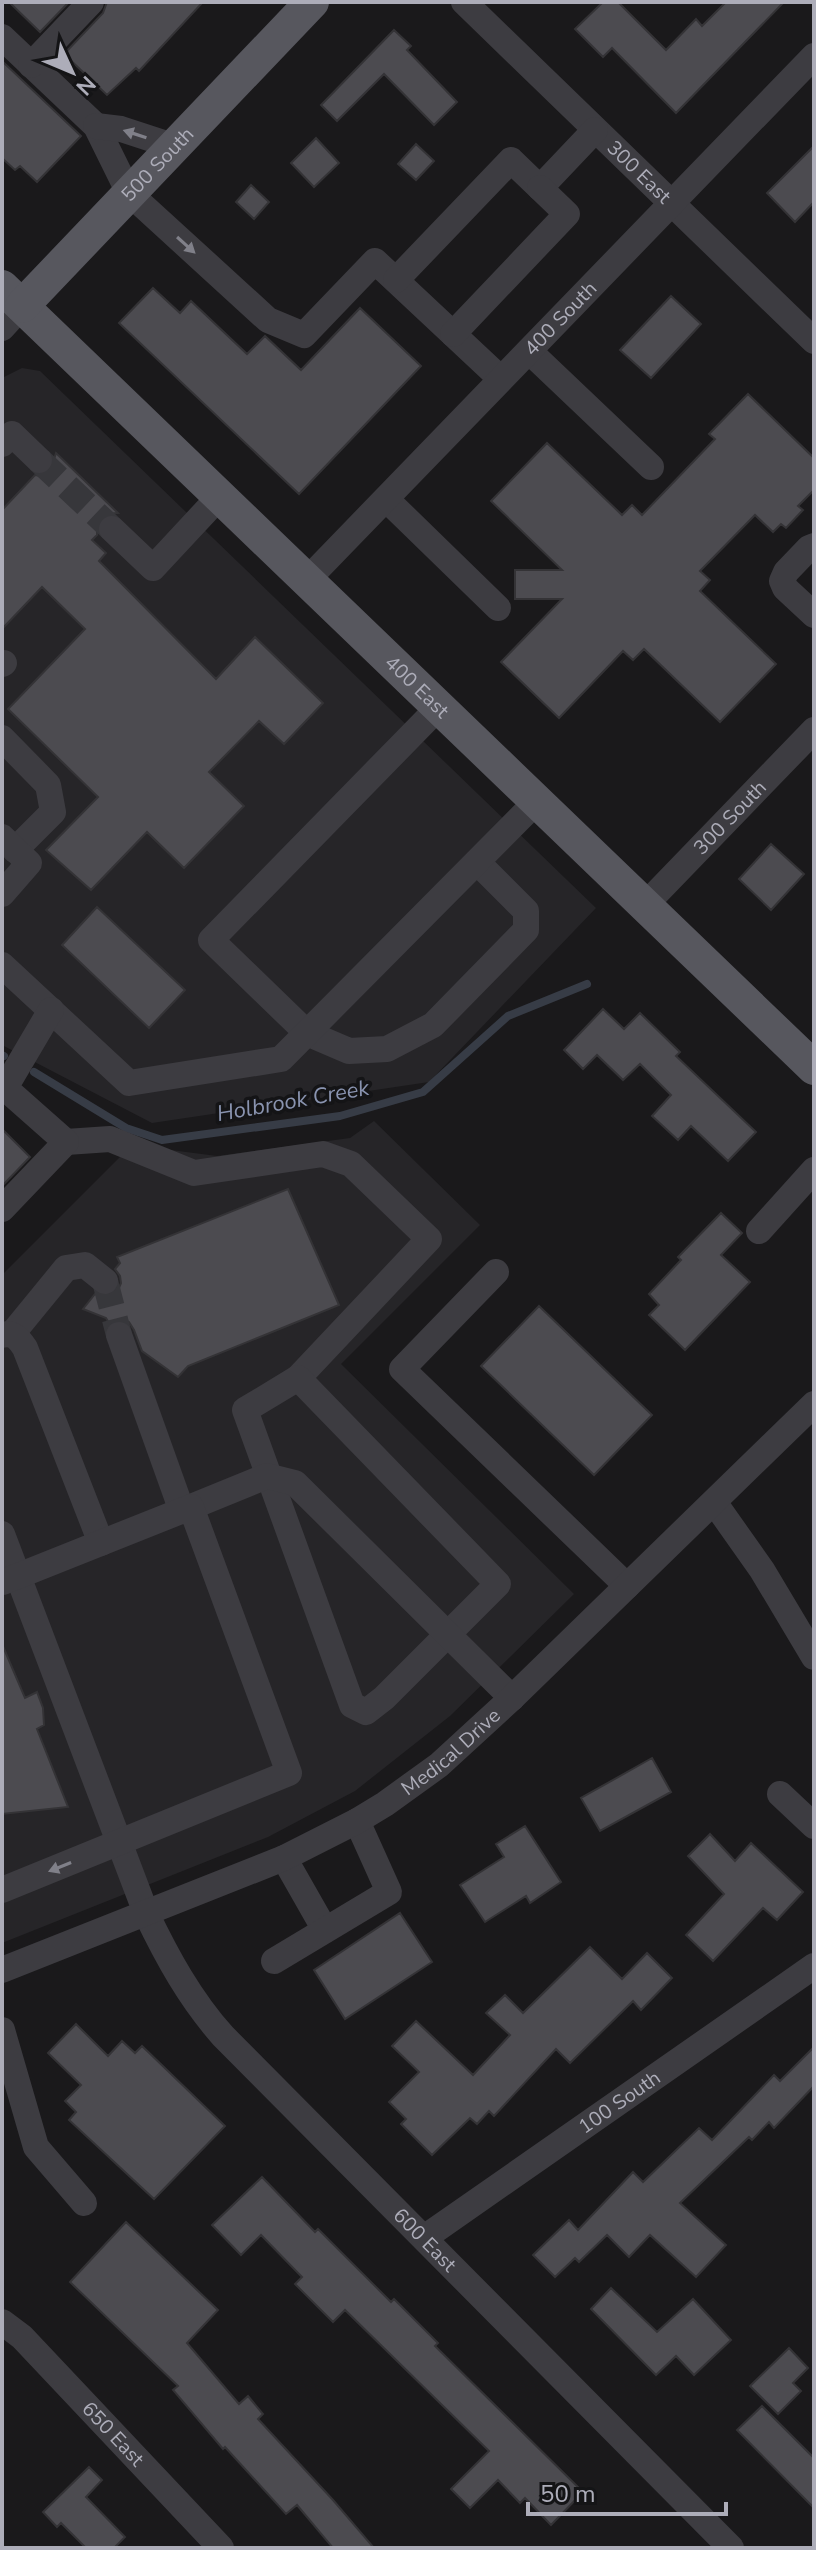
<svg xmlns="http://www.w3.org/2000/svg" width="816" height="2550" font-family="'Nunito Sans',sans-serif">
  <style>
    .built { fill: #262528 }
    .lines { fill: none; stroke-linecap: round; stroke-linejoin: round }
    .stream { stroke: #373c46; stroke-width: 8 }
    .building { fill: #4c4b50; stroke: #343336; stroke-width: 2 }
    .minor-tunnel { stroke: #37373b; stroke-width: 26; stroke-dasharray: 26 13; stroke-linecap: butt }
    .minor { stroke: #3d3c41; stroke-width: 26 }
    .major { stroke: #57575e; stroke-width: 34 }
    .oneway { fill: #808089 }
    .labels { text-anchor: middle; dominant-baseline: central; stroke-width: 7; stroke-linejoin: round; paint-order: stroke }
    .street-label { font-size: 20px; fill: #adadb9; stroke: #141416 }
    .water-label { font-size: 22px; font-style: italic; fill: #8993af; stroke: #141416 }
  </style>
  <rect width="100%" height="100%" fill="#1a191b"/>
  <path class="built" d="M22 368 40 371 596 908 429 1082 152 1123 2 1045V378Z
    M374 1121 480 1225 341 1364 574 1594 450 1716 355 1791 268 1837 2 1943V1275L132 1145 217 1156 350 1138Z"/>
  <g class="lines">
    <path class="stream" d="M2 1055 4 1056
      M34 1072 126 1128 162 1140 340 1116 423 1092 508 1016 587 984"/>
  </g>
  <path class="building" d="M9 2H69L40 32Z
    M107 2H203L139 71 136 68 107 95 64 54 103 13Z
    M603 2H618L666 50 696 19 702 26 726 2H784L676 113 612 48 603 57 575 29Z
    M394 30 411 46 407 50 457 102 434 125 384 74 337 121 321 105Z
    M2 61 81 136 37 182 20 166 15 170 2 158Z
    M316 138 339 163 314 187 291 163Z
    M416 144 434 161 416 180 398 164Z
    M814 146V202L795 222 767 193Z
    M251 185 269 202 254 219 236 202Z
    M153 288 180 313 191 301 247 354 265 336 301 370 360 308 421 366 299 494 119 323Z
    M671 296 701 324 651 378 620 350Z
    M748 394 814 458V490L798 506 803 510 786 528 781 524 773 532 755 515 700 571 710 580 700 591 776 664 720 722 644 649 633 660 623 651 559 718 501 662 562 599H515V570H562L491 501 547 443 622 515 632 505 642 515 715 439 709 434Z
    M56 453 118 513 107 514 97 525V535L92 540 106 553 99 561 216 679 255 637 323 703 284 744 259 721 209 772 244 806 184 868 147 832 91 890 46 850 98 797 8 709 85 629 42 587 2 629V510L35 475 43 476 50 472Z
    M771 844 804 874 771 910 739 879Z
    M97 907 185 990 149 1028 62 945Z
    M603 1009 624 1029 640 1013 680 1052 676 1056 756 1132 728 1161 691 1126 678 1140 652 1116 671 1095 640 1064 623 1080 597 1055 583 1069 564 1050Z
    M2 1129 30 1157 2 1186Z
    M288 1189 339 1305 188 1366 178 1377 142 1351 134 1330 129 1322 121 1319 109 1323 106 1318 83 1309 95 1294 102 1297 110 1296 118 1290 121 1283 120 1276 115 1269 120 1263 117 1257Z
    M721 1213 742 1233 721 1255 750 1282 685 1350 649 1315 659 1305 649 1294 681 1260 678 1257Z
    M539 1306 652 1415 594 1475 481 1366Z
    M2 1644 25 1698 37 1692 43 1708 44 1725 37 1729 68 1807 2 1814Z
    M652 1758 671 1792 600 1831 581 1798Z
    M525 1826 561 1882 530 1903 526 1896 485 1922 460 1885 504 1857 496 1844Z
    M710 1834 735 1861 751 1843 803 1892 777 1920 763 1908 713 1961 686 1935 724 1894 688 1856Z
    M400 1913 432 1962 345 2019 314 1970Z
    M590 1947 622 1979 647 1953 672 1978 641 2010 633 2001 570 2063 556 2049 494 2116 489 2111 477 2124 470 2118 432 2155 401 2124 406 2119 389 2102 419 2072 392 2046 416 2021 473 2075 510 2035 486 2013 505 1995 523 2013Z
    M76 2024 108 2056 122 2041 135 2053 142 2046 225 2126 154 2199 69 2120 76 2112 65 2101 81 2085 48 2053Z
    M814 2047V2086L774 2128 769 2122 752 2140 749 2137 680 2203 726 2245 696 2277 650 2235 629 2257 607 2235 579 2262 575 2258 555 2277 533 2255 569 2220 578 2230 633 2172 643 2182 699 2128 712 2140 774 2075 780 2081Z
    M262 2177 315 2232 318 2229 391 2302 394 2299 438 2343 435 2346 583 2492 551 2525 525 2498 520 2503 498 2480 470 2508 451 2489 489 2451 345 2310 333 2322 295 2284 302 2277 261 2235 241 2255 212 2225Z
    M126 2222 218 2310 187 2343 239 2404 248 2396 263 2414 258 2419 333 2500 374 2548H333L297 2505 286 2514 225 2447 223 2449 173 2390 178 2386 70 2282Z
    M611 2288 657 2332 693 2299 731 2340 694 2375 676 2356 656 2375 591 2309Z
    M789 2348 808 2368 793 2383 801 2391 778 2414 750 2386Z
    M762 2406 814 2458V2508L737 2430Z
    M89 2467 102 2480 86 2497 125 2537 114 2548H86L61 2523 57 2527 43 2512Z"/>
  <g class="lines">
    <path class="minor-tunnel" d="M39 460 112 529
      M105 1281 119 1335"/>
    <g class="minor">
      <path id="s1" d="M464 2 814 341"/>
      <path d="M2 37 96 126 129 193 268 320 304 335 375 261 501 379"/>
      <path d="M31 65 91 2"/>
      <path d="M96 126 121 129 173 146"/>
      <path d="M396 280 511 160 540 188 595 130"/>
      <path d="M2 328 22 306"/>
      <path d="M453 334 567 214 540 188"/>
      <path d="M529 351 651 467"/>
      <path d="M2 444 12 434 39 460"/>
      <path d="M386 499 498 608"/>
      <path d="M112 529 153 568 220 496"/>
      <path d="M814 546 809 548 786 572 782 581 785 588 814 615"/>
      <path id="s2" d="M307 580 814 56"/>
      <path d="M2 664 4 663"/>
      <path d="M439 707 211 940 307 1033 349 1051 387 1049 433 1025 526 930V911L477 862"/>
      <path d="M2 738 48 785 53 812 15 850"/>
      <path d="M2 837 29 863 2 894"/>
      <path id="s3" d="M645 905 814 730"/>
      <path d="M2 965 129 1083 281 1059 537 801"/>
      <path d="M66 1142 110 1139 194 1173 323 1154 351 1164 429 1239 298 1378"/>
      <path d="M2 1209 66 1142 5 1088 51 1010"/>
      <path d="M759 1231 814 1170"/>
      <path d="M496 1272 402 1369 627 1586"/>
      <path d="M12 1334 66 1268 85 1265 105 1281"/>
      <path d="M2 1335C14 1332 19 1339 25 1348L101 1543"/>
      <path d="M119 1335 182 1511"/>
      <path d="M298 1378 498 1584 384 1698 366 1712 352 1705 245 1410Z"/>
      <path d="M714 1502 762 1570 814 1657"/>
      <path d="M191 1507 267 1476 295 1483 512 1698"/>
      <path id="s4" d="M2 1534 146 1913C167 1957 190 1999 223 2036L731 2548"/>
      <path d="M780 1794 814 1826"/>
      <path d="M284 1858 325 1930"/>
      <path d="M2 1890 289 1773 191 1507 3 1582"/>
      <path d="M274 1961 389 1892 357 1821"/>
      <path id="s5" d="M2 1970 284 1858 357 1821 385 1804 439 1765 512 1698 814 1404"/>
      <path d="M2 2030 36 2147 84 2203"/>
      <path id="s6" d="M424 2238 814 1966"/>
      <path id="s7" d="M2 2322 22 2337 221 2548"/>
    </g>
    <g class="major">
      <path id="s8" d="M2 287 814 1068"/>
      <path id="s9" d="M22 306 312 2"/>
    </g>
  </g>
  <defs><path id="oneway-solid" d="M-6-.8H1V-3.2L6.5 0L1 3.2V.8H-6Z" transform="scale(2)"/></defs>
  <g class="oneway">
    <use href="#oneway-solid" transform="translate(135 134) rotate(-162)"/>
    <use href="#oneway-solid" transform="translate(186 245) rotate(42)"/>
    <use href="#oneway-solid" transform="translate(60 1867) rotate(158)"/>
  </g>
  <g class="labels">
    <g class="street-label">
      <text stroke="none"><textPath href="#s9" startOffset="196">500 South</textPath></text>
      <text stroke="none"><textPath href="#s1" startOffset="244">300 East</textPath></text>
      <text stroke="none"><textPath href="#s2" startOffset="364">400 South</textPath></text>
      <text stroke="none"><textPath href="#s8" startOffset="576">400 East</textPath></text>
      <text stroke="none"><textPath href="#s3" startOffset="122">300 South</textPath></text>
      <text stroke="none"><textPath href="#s5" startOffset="502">Medical Drive</textPath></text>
      <text stroke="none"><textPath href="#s6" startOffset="238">100 South</textPath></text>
      <text stroke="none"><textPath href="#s4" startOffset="838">600 East</textPath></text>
      <text stroke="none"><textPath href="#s7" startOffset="158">650 East</textPath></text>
    </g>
    <g class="water-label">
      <text transform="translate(293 1101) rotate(-10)">Holbrook Creek</text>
    </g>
  </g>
  <rect width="816" height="2550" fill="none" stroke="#adadb9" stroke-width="8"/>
  <g transform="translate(72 72) rotate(134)" stroke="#141416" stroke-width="6" paint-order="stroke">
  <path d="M0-6L14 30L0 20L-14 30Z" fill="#adadb9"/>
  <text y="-12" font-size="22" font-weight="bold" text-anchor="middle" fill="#adadb9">N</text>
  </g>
  <path d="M528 2502v12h198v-12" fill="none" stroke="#adadb9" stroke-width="4"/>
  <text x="540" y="2502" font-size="24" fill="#adadb9" stroke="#141416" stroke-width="6" paint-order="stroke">50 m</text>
</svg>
